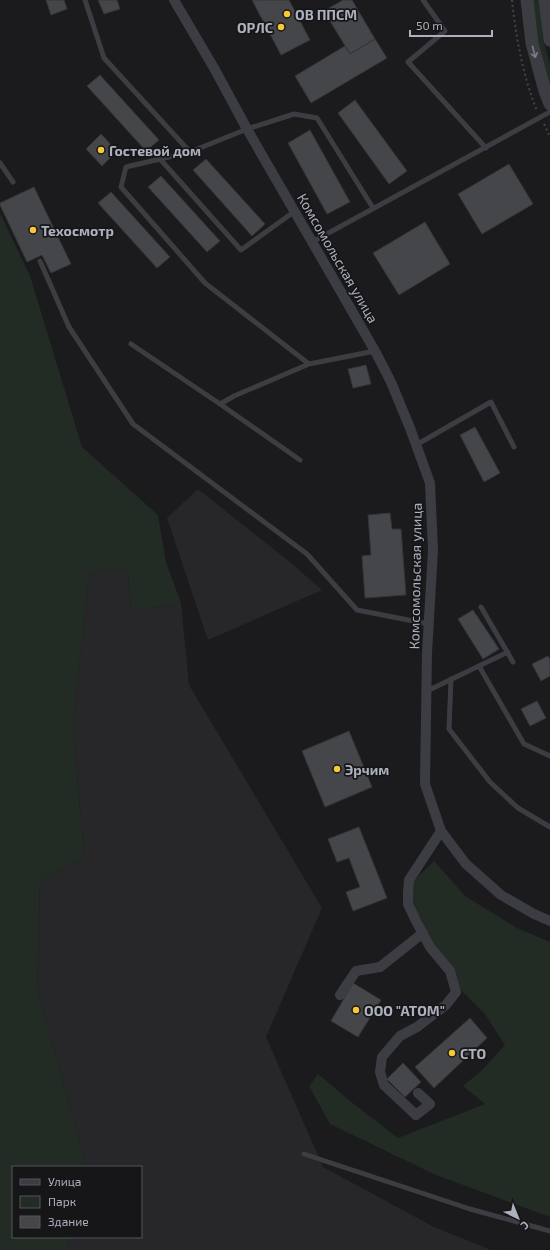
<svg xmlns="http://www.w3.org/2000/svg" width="550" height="1250" font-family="'Exo 2',sans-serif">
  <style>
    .built { fill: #27272a }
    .green { fill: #222c24 }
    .building { fill: #45464a; stroke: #353539 }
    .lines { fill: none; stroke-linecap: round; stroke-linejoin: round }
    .path { stroke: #42434a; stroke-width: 2; stroke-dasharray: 2 3; stroke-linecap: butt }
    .service { stroke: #3c3c43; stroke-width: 5 }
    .minor { stroke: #3c3c43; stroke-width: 10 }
    .tertiary { stroke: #3c3c43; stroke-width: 13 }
    .oneway { stroke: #7a7c86 }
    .poi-dot { fill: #f9c837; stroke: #161618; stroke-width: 1.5 }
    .labels { text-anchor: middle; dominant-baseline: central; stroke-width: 3.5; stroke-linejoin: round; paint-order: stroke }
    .poi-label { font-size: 14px; font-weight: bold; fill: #adb1bd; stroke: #161618; text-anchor: start }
    .street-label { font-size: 14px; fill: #adb1bd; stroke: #161618 }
  </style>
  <rect width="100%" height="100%" fill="#1b1b1d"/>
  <path class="built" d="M198 489 291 563 322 590 208 640 167 518Z
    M89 571H128L131 611 181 603 189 685 322 908 266 1037 323 1167 434 1227 491 1250H67L70 1237H141V1167H82L84 1158 37 988 40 882 84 856 73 727Z"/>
  <path class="green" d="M533 0H539L543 39 550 65V85L538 40Z
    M0 213 30 276 82 447 158 515 166 562 181 603 131 611 128 571H89L73 727 84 856 40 882 37 988 84 1158 82 1167H13V1237H70L67 1250H0Z
    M434 861 465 896 517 928 550 942V1217L436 1175 330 1124 309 1086 318 1074 350 1101 398 1138 485 1104 463 1086 481 1071 505 1045 485 1014 453 982 423 933 408 886Z"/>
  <path class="building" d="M46 0H64L67 9 51 15Z
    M98 0H117L120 9 104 14Z
    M252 0H289L310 40 281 55Z
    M343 0H352L375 39 350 54 324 11Z
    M375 39 387 58 311 103 295 76 345 46 350 54Z
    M100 75 159 140 146 151 87 86Z
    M355 100 407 171 389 184 338 113Z
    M310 130 350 202 327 214 288 143Z
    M101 134 117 151 102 166 86 149Z
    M206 159 265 224 252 236 193 170Z
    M509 164 533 204 482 234 458 194Z
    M161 176 220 241 207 252 148 187Z
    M34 187 71 264 51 273 42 255 27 262 0 205V203Z
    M111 192 170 257 157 268 98 203Z
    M425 222 450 264 399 295 373 253Z
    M366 365 371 384 353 388 348 369Z
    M475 427 500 473 484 482 460 435Z
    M390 513 392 529H401L406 595 365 598 362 556 371 555 368 515Z
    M473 610 499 649 483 659 458 619Z
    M548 656 550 659V676L541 681 532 664Z
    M537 701 546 718 530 726 521 709Z
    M349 731 372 787 325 807 302 751Z
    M359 827 387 898 353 911 346 892 360 887 349 858 337 862 328 839Z
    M353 983 381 1000 358 1037 331 1021Z
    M470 1018 487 1038 434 1088 415 1067Z
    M403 1063 421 1082 405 1097 387 1079Z"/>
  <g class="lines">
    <path class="path" d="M512 0C516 38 523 76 537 111
      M544 124 550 137"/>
    <path class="service" d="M85 0 104 58 190 152
      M423 0 445 31 408 62 486 148
      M160 159 241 250 295 211
      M0 163 13 182
      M312 242 550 112
      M40 261 69 327 133 424 307 554 357 610 429 624
      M131 344 220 404
      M309 364 205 283 121 187 126 167 190 152 247 129 294 114 317 118 373 208
      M416 445 491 402 514 447
      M300 460 220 404 234 396 309 364 375 351
      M481 607 513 662
      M479 666 524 744 550 756
      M451 679 449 729 490 782 518 808 550 827
      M427 691 508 652
      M304 1154 470 1209 550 1231"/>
    <path class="minor" d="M174 0 214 68 247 129 375 351 391 382 410 428 430 483 433 550 427 653 425 784 441 831 466 864 501 895 534 914 550 921
      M340 995 356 971 380 967 423 933
      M418 1093 430 1104 416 1115 384 1085 380 1072 382 1057 400 1036 417 1027 446 1005 456 992 450 971 430 947 416 921 408 904V892L409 880 441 831"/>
    <path class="tertiary" d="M527 0 532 43 545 91 550 104
      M545 0 550 40"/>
  </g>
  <defs><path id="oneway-shaft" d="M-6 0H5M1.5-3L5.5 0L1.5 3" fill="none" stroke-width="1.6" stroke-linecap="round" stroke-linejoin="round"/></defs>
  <use class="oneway" href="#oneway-shaft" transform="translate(534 52) rotate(75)"/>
  <g class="poi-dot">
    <circle cx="287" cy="14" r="4"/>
    <circle cx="281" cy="27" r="4"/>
    <circle cx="101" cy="150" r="4"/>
    <circle cx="33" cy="230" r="4"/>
    <circle cx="337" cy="769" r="4"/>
    <circle cx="356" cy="1010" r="4"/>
    <circle cx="452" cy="1053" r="4"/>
  </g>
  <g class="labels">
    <g class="poi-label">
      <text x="295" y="14">ОВ ППСМ</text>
      <text x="273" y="27" text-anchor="end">ОРЛС</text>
      <text x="109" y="150">Гостевой дом</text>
      <text x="41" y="230">Техосмотр</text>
      <text x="345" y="769">Эрчим</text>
      <text x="364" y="1010">ООО "АТОМ"</text>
      <text x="460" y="1053">СТО</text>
    </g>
    <g class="street-label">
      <text transform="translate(338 258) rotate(60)">Комсомольская улица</text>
      <text transform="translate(415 576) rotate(-89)">Комсомольская улица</text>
    </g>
  </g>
  <rect x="12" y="1166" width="130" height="72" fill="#161618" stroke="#52545a"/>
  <rect x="20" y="1179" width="20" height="6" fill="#3c3c43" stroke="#52545a"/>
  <text x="48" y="1186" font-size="12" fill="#adb1bd">Улица</text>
  <rect x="20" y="1196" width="20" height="12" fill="#222c24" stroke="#52545a"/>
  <text x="48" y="1206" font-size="12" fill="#adb1bd">Парк</text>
  <rect x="20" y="1216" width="20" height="12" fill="#45464a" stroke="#52545a"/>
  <text x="48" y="1226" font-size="12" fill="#adb1bd">Здание</text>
  <g transform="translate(518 1218) rotate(137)" stroke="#161618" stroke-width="3" paint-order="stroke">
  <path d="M0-3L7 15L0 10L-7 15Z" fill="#adb1bd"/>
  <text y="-6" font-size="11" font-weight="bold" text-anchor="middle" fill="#adb1bd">С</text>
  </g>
  <path d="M410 30v6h82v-6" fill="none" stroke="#adb1bd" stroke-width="2"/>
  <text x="416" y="30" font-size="12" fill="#adb1bd" stroke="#161618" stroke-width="3" paint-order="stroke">50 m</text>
</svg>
